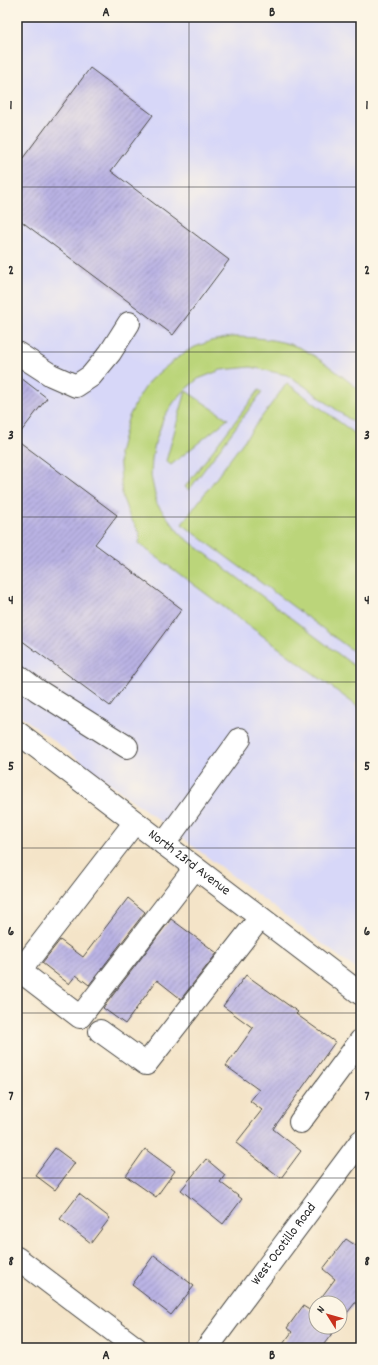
<svg xmlns="http://www.w3.org/2000/svg" width="378" height="1365" font-family="Dekko,sans-serif">
  <style>
    .built { fill: #d7d7f8 }
    .garden { fill: #bbd57a; stroke: #738052 }
    .building { fill: url(#building-hatch) }
    .lines { fill: none; stroke-linecap: round; stroke-linejoin: round }
    .minor-casing { stroke: #494743; stroke-width: 24 }
    .minor { stroke: #fff; stroke-width: 22 }
    .grid { fill: none; stroke: #2b2b2b; stroke-width: 1; stroke-opacity: 0.55 }
    .labels { text-anchor: middle; dominant-baseline: central; stroke-width: 3; stroke-linejoin: round; paint-order: stroke }
    .street-label { font-size: 14px; fill: #2b2b2b; stroke: #fcf5e5 }
    .neatline { fill: none; stroke: #2b2b2b; stroke-width: 1.5 }
    .grid-label { font-size: 13px; text-anchor: middle; font-weight: bold; fill: #2b2b2b }
  </style>
  <defs>
    <pattern id="building-hatch" width="6" height="6" patternUnits="userSpaceOnUse"><rect width="6" height="6" fill="#bab3e4"/><path d="M-1 1l2-2M0 6l6-6M5 7l2-2" fill="none" stroke="#9792b9"/></pattern>
  </defs>
  <rect width="100%" height="100%" fill="#fcf5e5"/>
  <filter id="ink" filterUnits="userSpaceOnUse"><feTurbulence type="fractalNoise" baseFrequency=".025" numOctaves="2"/><feDisplacementMap in="SourceGraphic" scale="8" xChannelSelector="R" yChannelSelector="G"/><feConvolveMatrix kernelMatrix="1 2 1 2 8 2 1 2 1" color-interpolation-filters="sRGB"/></filter>
  <filter id="wash" filterUnits="userSpaceOnUse"><feTurbulence type="fractalNoise" baseFrequency=".012" numOctaves="4" result="noise"/><feDisplacementMap in="SourceGraphic" scale="16" xChannelSelector="R" yChannelSelector="G"/><feGaussianBlur stdDeviation="0.9" result="paint"/><feColorMatrix in="noise" values="0 0 0 0 0 0 0 0 0 0 0 0 0 0 0 0 0 1.4 0 .05"/><feComposite in="paint" operator="in"/></filter>
  <g filter="url(#wash)">
    <rect width="100%" height="100%" fill="#f4e4c8"/>
    <path class="built" d="M17 17H361V973L17 713Z"/>
    <path class="garden" d="M231 337C254 337 277 339 298 347 317 355 344 378 361 391V428L303 385 287 375 251 367 221 370 198 379 187 388 174 402 164 417 155 443 152 459 151 476 157 504 181 535 361 671V709L139 544 140 534 129 515 122 496 119 453 128 419 137 400 150 380 167 366 184 353 195 347 211 341Z
      M287 383 361 438V657L182 524Z
      M259 390 262 392 189 490 185 487Z
      M186 391 228 419 171 465 166 461Z"/>
    <g id="blocks">
      <path class="building" d="M90 68 153 115 111 171 229 260 173 335 17 218V166Z
        M17 375 47 398 17 437Z
        M17 440 117 515 95 544 182 609 110 706 17 637Z
        M128 898 145 912 89 985 76 975 69 984 42 963 60 940 83 957Z
        M171 919 217 953 181 999 157 980 125 1024 103 1008Z
        M246 975 298 1012 296 1014 335 1042 273 1129 301 1151 281 1178 236 1143 262 1110 250 1101 259 1090 226 1066 253 1028 223 1006Z
        M55 1148 75 1163 55 1190 35 1175Z
        M145 1149 175 1171 156 1197 126 1176Z
        M206 1159 225 1175 220 1182 242 1199 223 1224 181 1190Z
        M79 1194 110 1218 91 1243 60 1219Z
        M346 1239 361 1249V1303H355L340 1322V1303H317L335 1279 323 1269Z
        M154 1255 194 1286 171 1315 132 1285Z
        M316 1304V1327H337L321 1348H280L292 1332 287 1328 303 1306 311 1311Z"/>
    </g>
  </g>
  <g filter="url(#ink)">
    <use href="#blocks" fill-opacity="0" stroke="#494743" stroke-width="1"/>
    <g class="lines">
      <defs>
        <g id="minor">
          <path d="M17 353 51 375 76 386 91 376 110 353 129 323"/>
          <path d="M17 675 37 690 127 747"/>
          <path id="s1" d="M17 732 361 994"/>
          <path d="M135 822 20 971 80 1017 195 868"/>
          <path d="M164 844 240 739"/>
          <path d="M100 1031 146 1064 260 918"/>
          <path d="M300 1122 361 1040"/>
          <path d="M17 1258 136 1348"/>
          <path id="s2" d="M207 1348 361 1141"/>
        </g>
      </defs>
      <use href="#minor" class="minor-casing"/>
      <use href="#minor" class="minor"/>
    </g>
  </g>
  <path class="grid" d="M189 17V1348M17 187H361M17 352H361M17 517H361M17 682H361M17 848H361M17 1013H361M17 1178H361"/>
  <g class="labels">
    <g class="street-label">
      <text stroke="none"><textPath href="#s1" startOffset="216">North 23rd Avenue</textPath></text>
      <text stroke="none"><textPath href="#s2" startOffset="129">West Ocotillo Road</textPath></text>
    </g>
  </g>
  <rect width="378" height="1365" fill="none" stroke="#fcf5e5" stroke-width="44"/>
  <g transform="translate(328 1315) rotate(307)"><circle r="19" fill="#fcf5e5" stroke="#a8a49b"/>
  <path d="M0-3L7 15L0 10L-7 15Z" fill="#c8321e"/>
  <text y="-6" font-size="11" font-weight="bold" text-anchor="middle" fill="#2b2b2b">N</text>
  </g>
  <rect x="22" y="22" width="334" height="1321" class="neatline"/>
  <g class="grid-label">
    <text x="106" y="16">A</text>
    <text x="272" y="16">B</text>
    <text x="11" y="109">1</text>
    <text x="367" y="109">1</text>
    <text x="11" y="274">2</text>
    <text x="367" y="274">2</text>
    <text x="11" y="439">3</text>
    <text x="367" y="439">3</text>
    <text x="11" y="604">4</text>
    <text x="367" y="604">4</text>
    <text x="11" y="770">5</text>
    <text x="367" y="770">5</text>
    <text x="11" y="935">6</text>
    <text x="367" y="935">6</text>
    <text x="11" y="1100">7</text>
    <text x="367" y="1100">7</text>
    <text x="11" y="1265">8</text>
    <text x="367" y="1265">8</text>
    <text x="106" y="1359">A</text>
    <text x="272" y="1359">B</text>
  </g>
</svg>
